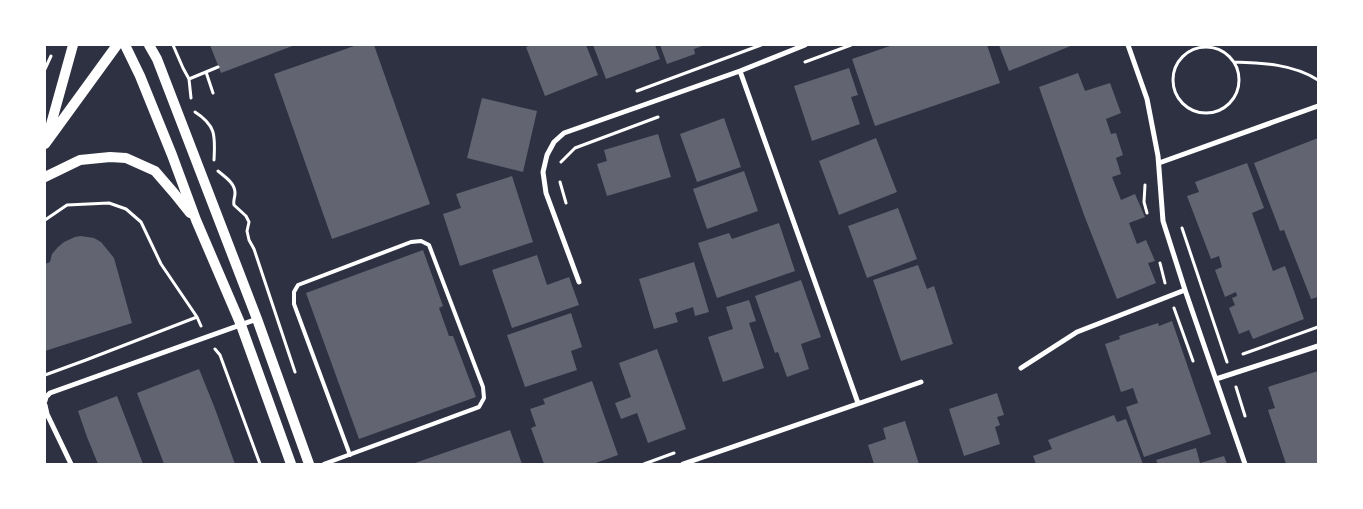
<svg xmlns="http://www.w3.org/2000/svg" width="1363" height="509" font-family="Mulish,sans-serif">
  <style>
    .building { fill: #626471 }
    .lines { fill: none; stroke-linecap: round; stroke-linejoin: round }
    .path { stroke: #fff; stroke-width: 3 }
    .service { stroke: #fff; stroke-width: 4 }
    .minor { stroke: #fff; stroke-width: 5 }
    .secondary { stroke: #fff; stroke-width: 10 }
  </style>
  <rect width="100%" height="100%" fill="#2d3142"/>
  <path class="building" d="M210 45H295L221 73Z
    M357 45H374L430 204 332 239 274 74Z
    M532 45H586L598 75 545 96 526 47Z
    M593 45H655L660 59 606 79Z
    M660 45H705L694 49 695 54 667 64Z
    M893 45H987L1000 83 875 126 852 59Z
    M999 45H1073L1009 71Z
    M849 68 858 95 851 97 860 124 812 141 794 86Z
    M1078 73 1085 91 1110 83 1121 113 1106 119 1111 134 1116 133 1123 155 1116 158 1121 174 1112 177 1121 200 1135 194 1145 217 1129 223 1137 244 1146 240 1155 261 1148 263 1156 283 1117 299 1084 215 1039 87Z
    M482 98 537 111 523 172 467 158Z
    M724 118 741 167 697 182 680 134Z
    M658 134 671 177 607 196 597 164 607 161 604 150Z
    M876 138 897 192 839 215 819 161Z
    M1318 138V297L1311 299 1284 230 1280 231 1254 163Z
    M1247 163 1264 208 1252 213 1273 271 1285 266 1304 319 1253 339 1249 330 1239 334 1229 308 1235 305 1232 298 1237 296 1236 292 1225 297 1215 270 1222 267 1219 256 1211 259 1187 196 1199 192 1195 182Z
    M744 171 758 211 707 229 693 189Z
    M512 176 533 242 460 266 443 214 461 208 456 194Z
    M898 208 917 259 867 278 848 226Z
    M779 223 795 271 717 298 698 243 729 233 732 239Z
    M81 236 94 238 101 242 110 253 114 258 132 323 45 351V264L50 262 52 254 58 247 64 242 75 237Z
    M423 250 443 306 439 308 449 336H453L476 397 359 439 306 293Z
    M537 255 547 285 569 277 579 305 512 328 492 270Z
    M694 262 709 312 695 316 693 307 675 313 678 322 654 329 639 279Z
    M918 265 927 289 934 286 953 344 901 361 873 280Z
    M801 280 821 337 801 344 809 369 787 377 778 352 775 353 755 296Z
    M749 300 756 321 749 323 764 368 723 382 708 337 733 329 726 307Z
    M571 313 582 347 571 351 577 370 525 387 507 335Z
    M1172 321 1211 434 1144 457 1126 407 1138 403 1133 388 1121 392 1105 344 1120 339 1119 336 1158 323 1159 326Z
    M657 349 686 429 648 443 637 413 621 419 615 403 631 397 619 363Z
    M199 369 214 406 235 464H164L137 393Z
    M1318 371V464H1286L1268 410 1275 408 1268 387Z
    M592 381 618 455 593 464H544L531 428 536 426 530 409 545 404 543 399Z
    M997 393 1004 415 997 417 1000 425 995 427 1000 444 964 456 949 409Z
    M117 396 127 422 143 464H98L87 437 78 411Z
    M1114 415 1117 422 1126 419 1143 464H1036L1033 456 1052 449 1048 440Z
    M905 421 919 464H874L868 445 886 439 883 428Z
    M510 430 522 464H412Z
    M1196 448 1200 463 1224 456 1227 464H1158L1156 460Z"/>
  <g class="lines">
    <path class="path" d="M173 45 183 68 189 79 191 98
      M1173 80a33 33 0 1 1 66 0a33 33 0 1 1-66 0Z
      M805 62 851 45
      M1234 62C1263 63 1293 64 1318 80
      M45 69 51 56
      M206 72 213 93
      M189 79 218 67
      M637 91 761 45
      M195 112C217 126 215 137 214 160
      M561 162 575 148 658 117
      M218 171C225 177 235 183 235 193 235 198 233 200 234 205L246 216 249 222 247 231 249 240 254 249 295 372
      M560 182 566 203
      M1145 185 1144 202 1147 213
      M45 220 67 205 109 203 126 209 141 222 161 264 197 317 201 326
      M1182 228 1227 362
      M1160 263 1165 283
      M1174 308 1193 361
      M215 349 220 355 260 464
      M1243 354 1318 327
      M45 375 86 360 197 317
      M1236 387 1245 416
      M644 464 674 453"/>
    <path class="service" d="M324 464 479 407 484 398 483 387 429 245 421 241 411 242 298 285 294 292V304L350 455"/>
    <path class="minor" d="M1128 45 1147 99 1158 156 1163 221 1185 290 1245 464
      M740 71 858 403
      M1159 163 1318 106
      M579 282 546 193 543 172 547 155 554 142 564 133 740 71 805 45
      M1021 368 1077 332 1185 290
      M1216 379 1318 346
      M45 401 46 397 50 393 257 319
      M45 405 47 414 71 464
      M683 464 921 382"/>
    <path class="secondary" d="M125 45 140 76 172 155 196 220 241 325 291 464
      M149 45 157 59 257 319 309 464
      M48 135 73 45
      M45 144 117 45
      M45 177 80 160 110 157 126 158 155 171 174 193 190 213"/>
  </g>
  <rect width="1363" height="509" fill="none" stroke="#ffffff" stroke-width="92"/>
</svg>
